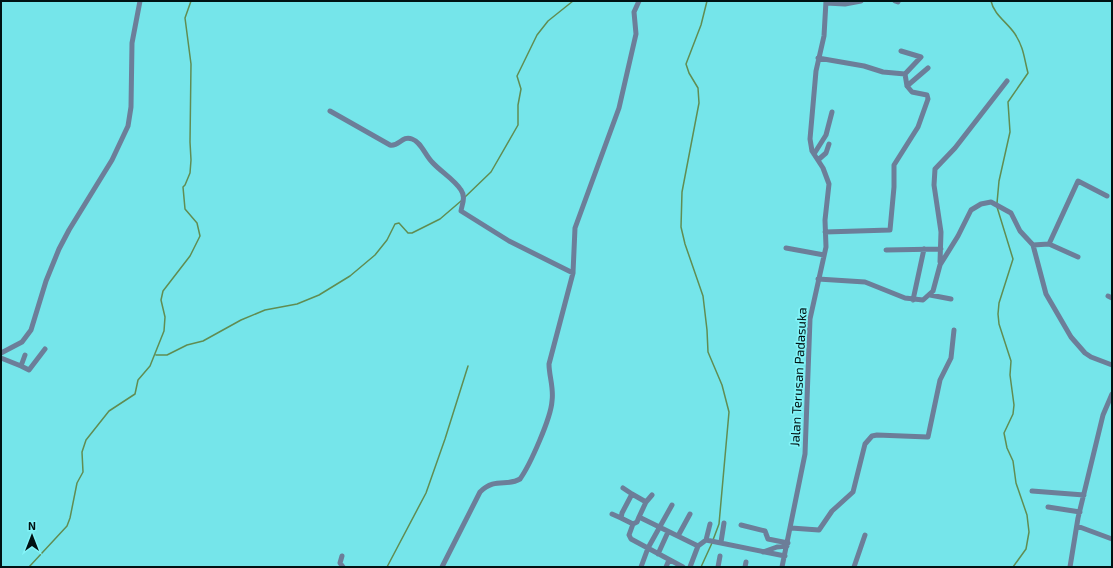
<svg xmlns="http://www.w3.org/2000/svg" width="1113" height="568" font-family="'Exo 2',sans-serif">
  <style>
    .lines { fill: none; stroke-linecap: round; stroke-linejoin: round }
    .stream { stroke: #608d52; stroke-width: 1.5 }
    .minor { stroke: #6c7e99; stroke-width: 5 }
    .labels { text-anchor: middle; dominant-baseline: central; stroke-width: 3.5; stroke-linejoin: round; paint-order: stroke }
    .street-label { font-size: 13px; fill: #001213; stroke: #82f3f7 }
  </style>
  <rect width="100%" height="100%" fill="#75e5ea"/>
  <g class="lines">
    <path class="stream" d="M707 1 701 25 686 64 689 73 698 88 699 103 682 192 681 227 685 244 703 296 707 330 708 352 722 385 729 412 719 524 713 540
      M991 1C994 15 1007 22 1015 34 1024 48 1024 58 1028 73L1008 102 1010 132 999 181 997 203
      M465 197 491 172 518 125V105L521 89 517 76 537 35 548 21 573 1
      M997 207 1013 259 999 303 998 314 999 324 1011 361 1010 375 1014 405 1013 414 1004 433 1007 448 1013 461 1016 483 1027 515 1029 532 1026 549 1013 567
      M156 355H167L187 345 203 341 241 320 265 310 297 304 319 295 350 276 375 255 387 240 395 224 399 223 408 233H412L440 219 461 201
      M29 567 67 526 70 518 77 483 83 472 82 452 86 440 109 411 135 394 138 380 150 366 164 331 165 317 161 300 163 291 190 256 200 236 197 223 185 209 183 187 185 185 190 173 191 160 190 142 191 64 185 18 191 1
      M387 567 426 493 445 439 468 366
      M701 567 712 543"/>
    <path class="minor" d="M895 1 898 2
      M826 3 845 4 861 1
      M818 58 864 66 883 72 905 74 921 57 901 51
      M905 74 907 86 928 68
      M330 111 390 145C399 147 402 135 412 139 421 142 425 155 432 162 441 172 454 179 461 190 466 197 462 204 461 211L509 241 573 273
      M814 154 826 135 832 112
      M818 160 826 153 829 144
      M825 232 890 230 894 187V165L918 127 928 99 927 95 912 92 907 86
      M1049 244 1078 257
      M1033 245 1049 244 1078 181 1107 196
      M786 248 824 255
      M886 250 941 249
      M940 262 941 232 934 185 935 169 955 148 1007 81
      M818 279 865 282 905 298 923 300 933 291 940 265 958 236 971 210 981 204 991 202 1011 213 1020 231 1033 245 1046 294 1071 337 1085 353 1091 357 1112 365
      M930 295 951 299
      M1108 296 1112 298
      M913 300 924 249
      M1 353 22 342 31 330 46 281 59 249 69 230 112 160 128 126 131 107 132 43 140 1
      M1 358 21 366 25 355
      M21 366 29 370 45 349
      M623 488 632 494
      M1032 491 1084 495
      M646 502 652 495
      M1048 507 1080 512
      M612 514 621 518
      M639 517 637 522 633 524 621 518 622 513 632 494 646 502 639 517 698 546 690 567
      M633 524 629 535 631 539 683 567
      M741 525 765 531 768 539 788 543
      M1077 526 1112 539
      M791 528 819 530 832 511 853 492 865 444 872 436 877 435 928 437 940 380 951 358 954 330
      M678 536 690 514
      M706 540 710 524
      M721 542 724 523
      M698 546 706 540 785 556
      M763 552 777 547 787 546
      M658 554 668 532
      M342 556 340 563 343 567
      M442 567 480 492C495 477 507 487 520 479 530 465 551 418 552 401 554 388 549 376 549 364L573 273 575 228 619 108 636 34 634 12 639 1
      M641 567 648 548 672 505
      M666 567 669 560
      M718 567 720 556
      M745 567 746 562
      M782 567 805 454 810 319 826 247 825 220 829 184 823 168 812 151 810 139 816 71 824 36 826 1
      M854 567 865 535
      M1070 567 1078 518 1103 415 1112 394"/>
  </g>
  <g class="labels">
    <g class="street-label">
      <text transform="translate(798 377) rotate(-87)">Jalan Terusan Padasuka</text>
    </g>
  </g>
  <rect width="1113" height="568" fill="none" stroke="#001213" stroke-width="4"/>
  <g transform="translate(32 536)" stroke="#82f3f7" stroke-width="3" paint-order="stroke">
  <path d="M0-3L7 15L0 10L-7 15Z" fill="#001213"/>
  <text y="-6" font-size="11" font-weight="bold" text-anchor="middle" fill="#001213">N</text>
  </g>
</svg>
